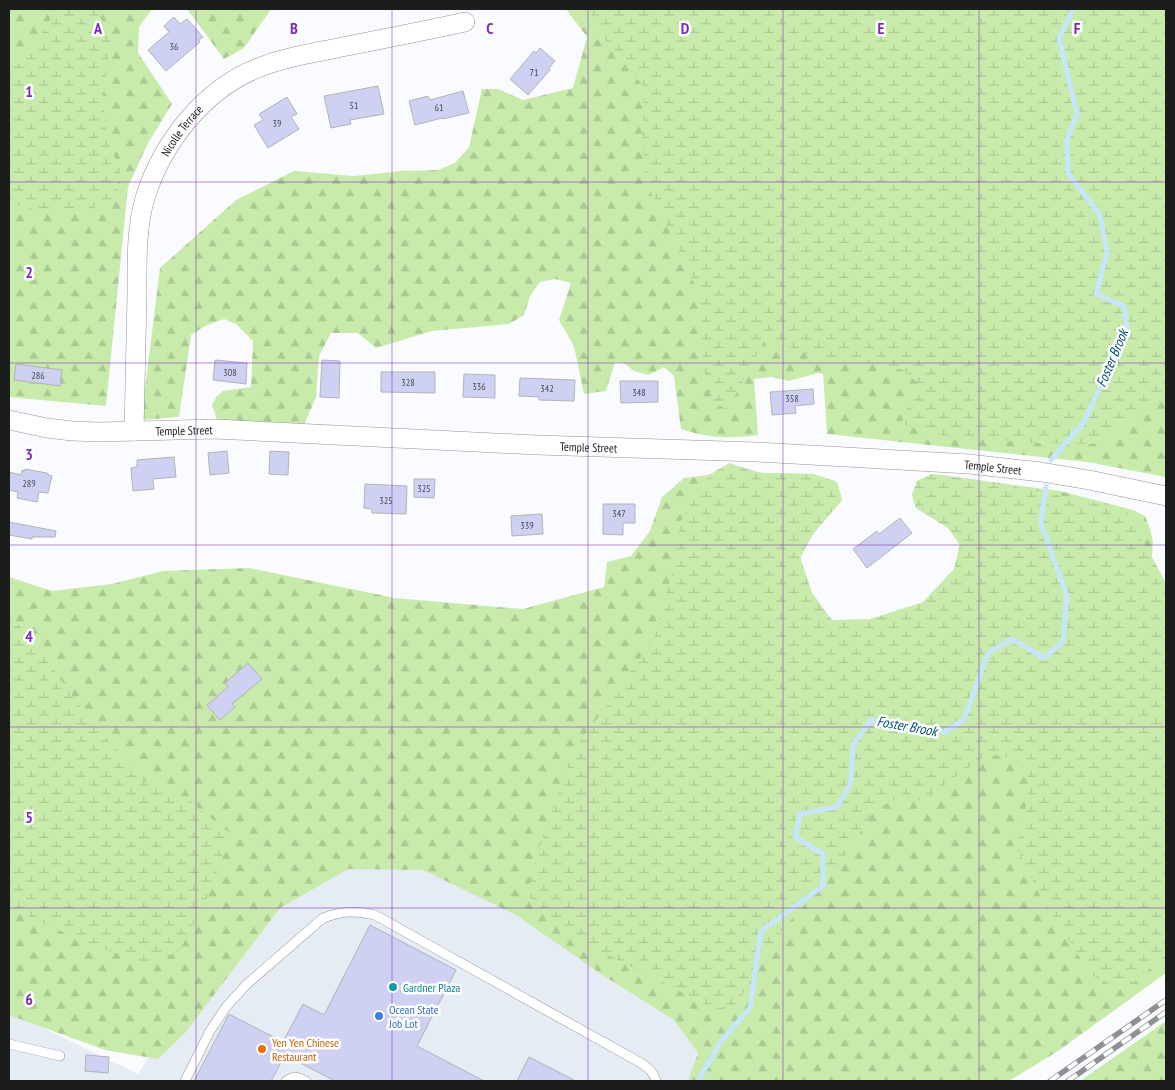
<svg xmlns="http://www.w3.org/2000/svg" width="1175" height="1090" font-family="'PT Sans Narrow',sans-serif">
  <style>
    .built { fill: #e5ecf4 }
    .forest { fill: url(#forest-firs) }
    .wetland { fill: url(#wetland-marsh) }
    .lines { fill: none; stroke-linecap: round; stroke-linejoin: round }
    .stream { stroke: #c7e6fc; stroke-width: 5 }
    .building { fill: #ced1f1; stroke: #b3b3b7 }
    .lane-casing { stroke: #929497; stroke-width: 10 }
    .street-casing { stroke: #929497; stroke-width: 20 }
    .lane { stroke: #fff; stroke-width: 9 }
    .street { stroke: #fff; stroke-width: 19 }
    .rail-casing { stroke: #8e9091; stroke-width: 5.5 }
    .rail { stroke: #fff; stroke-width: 4; stroke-dasharray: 11; stroke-linecap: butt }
    .grid { fill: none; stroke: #7b2cbf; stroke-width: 1; stroke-opacity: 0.55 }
    .culture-dot { fill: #0f9aa8; stroke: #fff; stroke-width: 2 }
    .shop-dot { fill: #3f7fe0; stroke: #fff; stroke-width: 2 }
    .food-dot { fill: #e8710a; stroke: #fff; stroke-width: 2 }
    .labels { text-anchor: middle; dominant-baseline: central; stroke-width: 5; stroke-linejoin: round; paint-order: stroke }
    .number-label { font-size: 10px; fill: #484951 }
    .street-label { font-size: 12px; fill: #1b1c1c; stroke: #fff }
    .culture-label { font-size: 12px; fill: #0d838f; stroke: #fff; text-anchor: start }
    .shop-label { font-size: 12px; fill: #366cbe; stroke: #fff; text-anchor: start }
    .food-label { font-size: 12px; fill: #c56008; stroke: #fff; text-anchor: start }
    .water-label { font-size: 14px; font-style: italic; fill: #044b6d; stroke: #fff }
    .grid-label { font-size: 16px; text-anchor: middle; font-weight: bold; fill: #7b2cbf; stroke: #fff; stroke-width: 5; stroke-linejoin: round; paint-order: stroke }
  </style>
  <defs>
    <pattern id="forest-firs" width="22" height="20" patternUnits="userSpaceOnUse" patternTransform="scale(1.25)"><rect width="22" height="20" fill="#c8ebac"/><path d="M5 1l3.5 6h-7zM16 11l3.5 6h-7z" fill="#abc993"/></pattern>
    <pattern id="wetland-marsh" width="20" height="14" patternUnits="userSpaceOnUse" patternTransform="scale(1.25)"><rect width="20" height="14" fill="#c8ebac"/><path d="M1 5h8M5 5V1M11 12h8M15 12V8" fill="none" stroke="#abc993"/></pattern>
  </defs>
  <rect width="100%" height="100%" fill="#f9fbfe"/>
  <path class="built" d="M307 803 875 1081H9V1011L138 1074Z"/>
  <path class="forest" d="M9 9H152L139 27 138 53 172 104 148 143 128 187 106 406 9 397Z
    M187 9H271L244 48 224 59Z
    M566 9H1166V477L1087 462 827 434 823 374 818 373 789 381 771 377 754 379 758 435C728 439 709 438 681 429L674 376 664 367 649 375 634 371 624 363 615 362 606 391 584 394 574 346 559 320 571 283 555 279 540 282 530 296 524 315 509 324 432 331 376 348 358 333H331L319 356 316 397 301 432 217 420 212 405 217 396 223 391 251 387 253 341 236 324 224 319 205 326 191 335 179 417 141 420 160 268 236 200 294 171 354 176 402 171 438 170 455 163 469 147 482 89H498L523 100 573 88 587 37Z
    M733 472 813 474 837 482 842 500 813 534 800 558 812 593 838 630 946 608 960 545 948 528 916 508 912 495 917 481 932 474 1060 491 1133 510 1145 516 1149 526 1153 541 1151 568 1166 632V973L1058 1051 1009 1081H688L698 1053 674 1020 604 976 516 915 423 870 348 869 280 908 185 1033 158 1059 105 1050 9 1015V577L52 591 112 584 163 571 249 568 395 598 523 609 604 587 607 562 631 556 650 531 662 497 684 478Z
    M1166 1021V1081H1080Z"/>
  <path class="wetland" d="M47 9H97L111 42 103 96 107 140 120 169 117 197 91 209 48 212 9 203V69L25 60 51 18Z
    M589 9H1166V398L1096 444 1034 443 940 435 902 424 907 406 922 387 903 370 871 363 821 359 766 338 727 410 713 402 705 377 699 294 645 180 643 132 644 87 599 32Z
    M729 463 761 473 813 474 837 482 842 500 813 534 800 557 812 593 832 620 870 619 923 602 954 569 960 544 948 528 916 508 912 495 917 481 932 474 978 480 1125 508 1166 583V955L1134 982 1117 988 1091 975 1040 896 1017 848 1023 821 1030 782 1019 759 987 754 924 800 891 801 874 811 836 870 781 931 736 1005 715 1009 564 933 527 894 538 851 574 749 609 703 655 636 674 565 680 522 709 475Z
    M9 614 32 640 90 720 146 782 186 798 230 833 211 890 180 950 151 965 89 944 23 914 9 904Z"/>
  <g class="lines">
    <path class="stream" d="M1051 460 1084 422 1127 328 1124 306 1096 294 1107 252 1100 215 1068 173 1067 140 1077 113 1059 38 1073 9
      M698 1081 721 1041 750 1008 761 931 823 886V854L795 837 800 814 837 807 851 783 853 745 871 720 944 732 964 720 988 653 1012 639 1044 658 1063 642 1067 596 1041 523 1046 486"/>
  </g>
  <path class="building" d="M174 17 180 24 187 19 203 37 199 40 200 42 166 71 148 50 169 32 164 26Z
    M540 48 555 61 549 68 550 70 528 95 510 79 534 51 536 53Z
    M378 86 384 114 350 120 351 124 331 128 324 96Z
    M463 91 469 113 442 119V118L415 125 409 101 428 96 430 100Z
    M287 97 297 114 291 117 299 129 268 148 254 125 263 120 259 114Z
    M215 360 247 363 246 384 213 380Z
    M322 360 340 361 339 398 320 397Z
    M16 364 62 370 60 386 14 380Z
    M381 372H435V393L381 392Z
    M464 374 495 375V398L463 397Z
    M520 378 575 380 574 401 539 400V397L519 396Z
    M620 381H658V402L621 403Z
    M813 389 814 404 795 406 796 413 772 415 770 392Z
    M227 451 229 473 210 475 208 453Z
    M270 451 289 452 288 475 269 474Z
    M174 457 176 477 153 479 154 489 133 491 131 468 137 467V460Z
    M25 469 47 473V474L52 476 48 493 39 492 37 502 17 498 18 492 9 490V472L21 475 22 470 25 471Z
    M414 479H435L434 498 414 497Z
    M365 484 407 486 406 514 372 513V509L364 508Z
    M603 504H635V523H623V535L603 534Z
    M542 514 543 534 512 536 511 516Z
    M900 518 912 533 867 568 853 549 877 531 879 534Z
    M9 522 56 531 55 537H32V539L9 535Z
    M248 663 262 679 232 704 235 707 220 720 207 705 228 687 225 683Z
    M370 925 456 970 417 1046 484 1081H335L285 1055 271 1081H194L229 1014 283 1042 303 1004 324 1015Z
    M86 1055 109 1057 108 1073 85 1071Z
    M529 1057 576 1081H517Z"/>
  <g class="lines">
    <defs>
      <path id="lane" d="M9 1044 60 1056
        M185 1081 210 1031 226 1007 246 985 323 918C343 911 354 910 375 915L641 1063C648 1068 654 1072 656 1081
        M286 1081C294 1075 298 1077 306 1081"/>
      <g id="street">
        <path id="s1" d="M9 420 47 428 72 431 99 432 215 429 537 445 757 452 969 464 1041 472 1089 480 1166 496"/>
        <path id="s2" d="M134 431C135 386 136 341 137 295 137 264 136 228 145 198 162 143 204 89 258 68 285 57 314 53 342 47 383 39 424 31 465 22"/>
      </g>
    </defs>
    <use href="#lane" class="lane-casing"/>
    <use href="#street" class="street-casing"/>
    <use href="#lane" class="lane"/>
    <use href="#street" class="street"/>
    <defs>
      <path id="rail" d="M1050 1081 1166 1000
        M1068 1081 1166 1012"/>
    </defs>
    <use href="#rail" class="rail-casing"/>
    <use href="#rail" class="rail"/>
  </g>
  <path class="grid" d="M196 9V1081M392 9V1081M588 9V1081M783 9V1081M979 9V1081M9 182H1166M9 363H1166M9 545H1166M9 727H1166M9 908H1166"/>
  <circle class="culture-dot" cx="393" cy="987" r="5"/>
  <circle class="shop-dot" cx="379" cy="1016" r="5"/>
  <circle class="food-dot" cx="262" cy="1049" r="5"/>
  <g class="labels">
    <g class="number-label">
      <text x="174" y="46">36</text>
      <text x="534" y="72">71</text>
      <text x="354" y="105">51</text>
      <text x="439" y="107">61</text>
      <text x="277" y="123">39</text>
      <text x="230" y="372">308</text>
      <text x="38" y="375">286</text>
      <text x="408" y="382">328</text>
      <text x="479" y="386">336</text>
      <text x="547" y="388">342</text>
      <text x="639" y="392">348</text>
      <text x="792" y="398">358</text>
      <text x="29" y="483">289</text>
      <text x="424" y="488">325</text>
      <text x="386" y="500">325</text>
      <text x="619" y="513">347</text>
      <text x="527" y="525">339</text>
    </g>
    <g class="street-label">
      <text stroke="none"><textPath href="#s2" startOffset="311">Nicolle Terrace</textPath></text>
      <text stroke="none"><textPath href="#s1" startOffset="176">Temple Street</textPath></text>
      <text stroke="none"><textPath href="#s1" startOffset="581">Temple Street</textPath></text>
      <text stroke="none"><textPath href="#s1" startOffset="986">Temple Street</textPath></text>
    </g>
    <g class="culture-label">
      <text x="403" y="987">Gardner Plaza</text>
    </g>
    <g class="shop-label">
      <text x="389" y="1009">Ocean State<tspan x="389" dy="14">Job Lot</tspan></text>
    </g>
    <g class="food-label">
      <text x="272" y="1042">Yen Yen Chinese<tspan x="272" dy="14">Restaurant</tspan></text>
    </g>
    <g class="water-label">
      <text transform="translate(1112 358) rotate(-67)">Foster Brook</text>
      <text transform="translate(907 726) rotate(10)">Foster Brook</text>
    </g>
  </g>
  <g class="grid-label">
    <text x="98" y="34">A</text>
    <text x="294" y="34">B</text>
    <text x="490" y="34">C</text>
    <text x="685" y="34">D</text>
    <text x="881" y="34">E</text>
    <text x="1077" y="34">F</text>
    <text x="29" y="97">1</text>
    <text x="29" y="278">2</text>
    <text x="29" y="460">3</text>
    <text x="29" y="642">4</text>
    <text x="29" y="823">5</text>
    <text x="29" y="1005">6</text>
  </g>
  <rect width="1175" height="1090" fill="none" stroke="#1b1c1c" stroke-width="20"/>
</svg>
